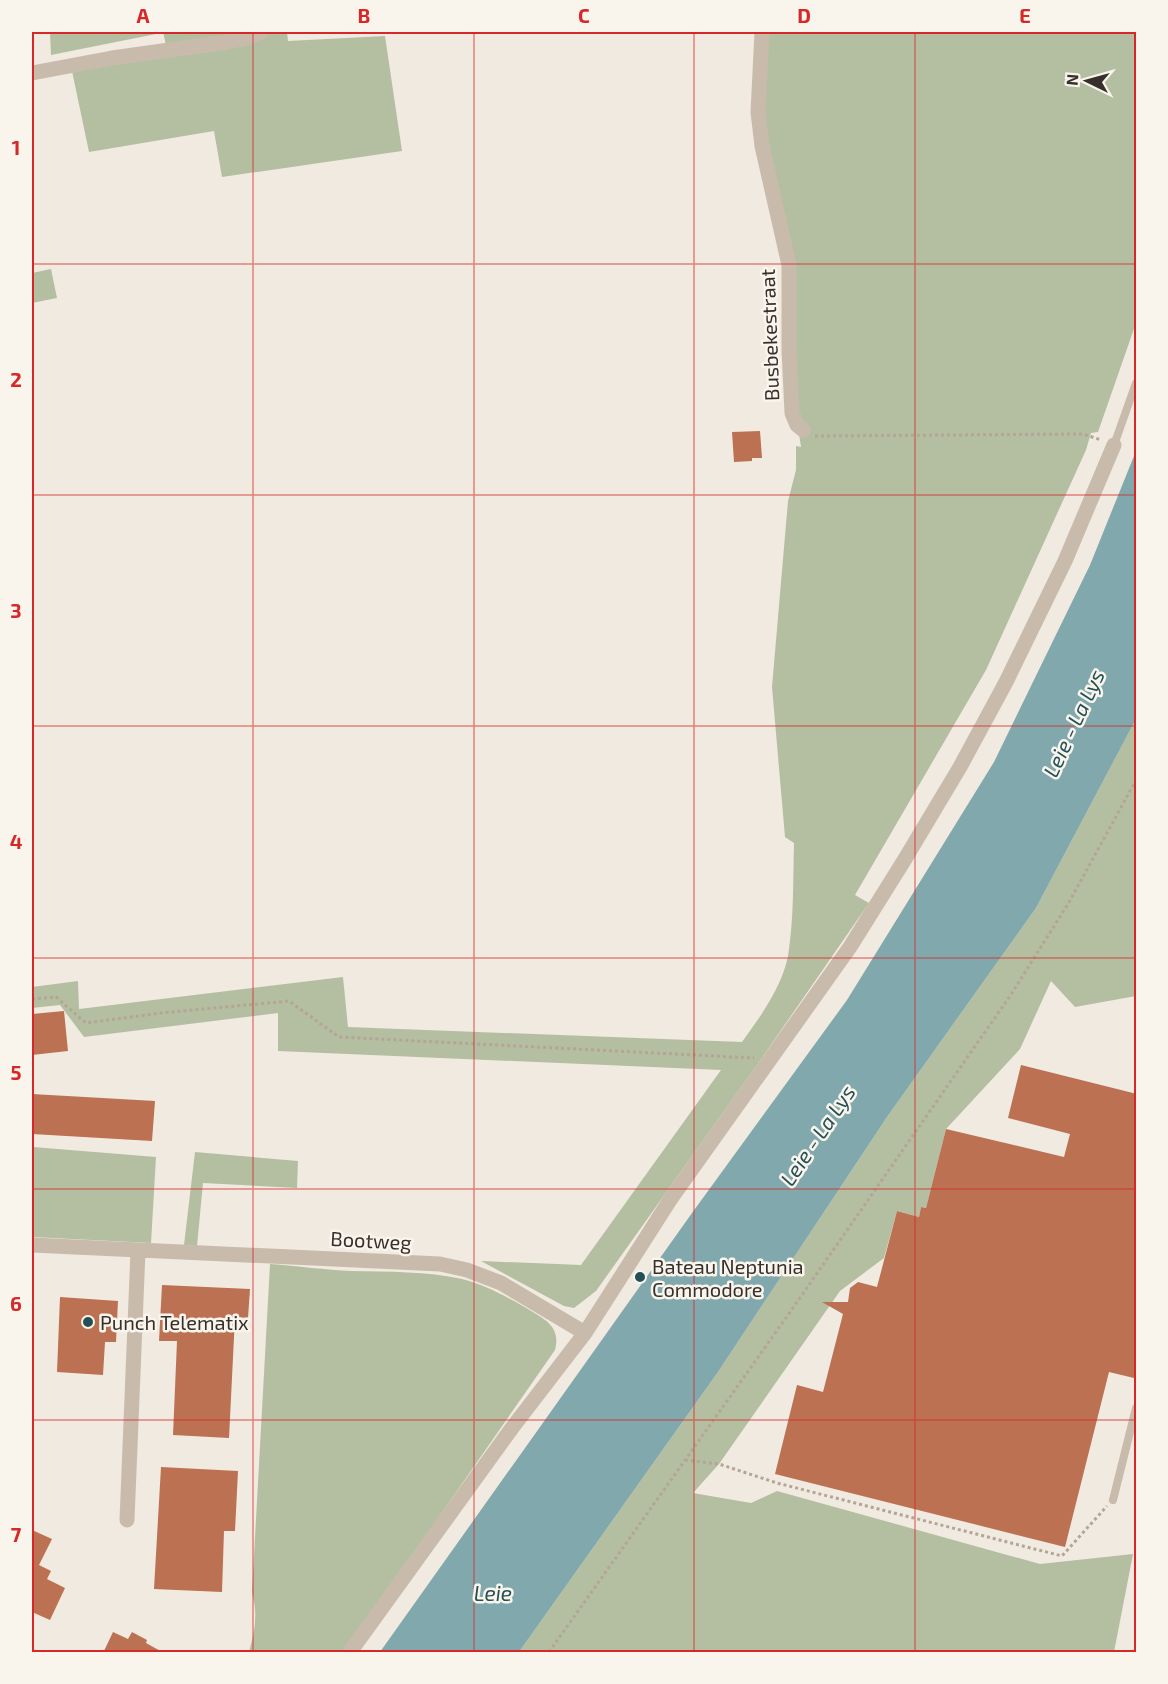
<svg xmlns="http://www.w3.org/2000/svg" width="1168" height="1684" font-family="'Exo 2',sans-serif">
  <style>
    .green { fill: #b4bfa1 }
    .water { fill: #81a8ac }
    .building { fill: #bc7153 }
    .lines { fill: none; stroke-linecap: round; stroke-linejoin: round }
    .path { stroke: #b4a597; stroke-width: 3; stroke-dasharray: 3 3; stroke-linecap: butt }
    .lane { stroke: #c9bbac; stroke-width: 8 }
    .street { stroke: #c9bbac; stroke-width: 15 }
    .grid { fill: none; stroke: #d62828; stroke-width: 1.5; stroke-opacity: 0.55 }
    .poi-dot { fill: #235056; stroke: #f9f4ec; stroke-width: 2 }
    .labels { text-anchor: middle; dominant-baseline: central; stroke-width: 5; stroke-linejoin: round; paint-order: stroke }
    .street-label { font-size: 20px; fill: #372f2b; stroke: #f9f4ec }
    .poi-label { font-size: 20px; fill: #372f2b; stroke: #f9f4ec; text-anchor: start }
    .water-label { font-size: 21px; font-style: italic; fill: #235056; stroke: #f9f4ec }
    .neatline { fill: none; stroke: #d62828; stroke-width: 2 }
    .grid-label { font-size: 20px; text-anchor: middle; font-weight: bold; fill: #d62828 }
  </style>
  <rect width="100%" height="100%" fill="#f1eae0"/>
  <path class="green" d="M50 32H155L156 34 51 55Z
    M163 32H247L166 45Z
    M269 32H287L288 41 385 36 402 151 222 177 214 131 89 152 72 71 264 35Z
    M766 32H1136V323L1098 432 1091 433 1086 450 986 670 855 895 869 903 757 1065 596 1291 574 1308 564 1306 481 1261 581 1265 721 1070 278 1051V1013L84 1037 60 1005 32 1008V987L78 981 79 1009 343 977 348 1027 742 1042C760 1017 782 987 788 956 794 919 793 880 794 843L785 837 772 687 788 501 796 470V446L801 447 795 408V266L763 117Z
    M51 269 57 298 32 303V273Z
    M1136 719V843L1134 848 1136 853V996L1075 1007 1051 981 1020 1049 946 1129 926 1208 921 1207 919 1217 897 1211 884 1258 840 1291 719 1464 693 1493 751 1503 777 1491 1040 1564 1133 1554 1114 1652H519L718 1372 887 1117 1036 908Z
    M33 1147 156 1157 151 1243 32 1237Z
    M195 1152 298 1161 297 1188 203 1183 197 1246 184 1245Z
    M270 1264C298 1266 325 1270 352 1271 388 1272 427 1271 462 1279 486 1285 507 1297 528 1309 546 1320 561 1327 555 1350L345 1652H249C255 1630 258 1615 252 1592Z"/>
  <path class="water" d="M1136 451V719L1036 908 887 1117 718 1372 519 1652H380L692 1213 847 1000 994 762 1090 565Z"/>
  <path class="building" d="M760 431 762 458H752V461L734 462 732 432Z
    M64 1011 68 1051 32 1055V1014Z
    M1021 1065 1137 1094V1367L1134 1378 1109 1372 1065 1547 775 1474 797 1385 823 1392 843 1314 822 1302H848L850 1288 858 1282 877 1287 897 1211 919 1217 921 1207 926 1208 946 1129 1064 1157 1070 1134 1008 1118Z
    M32 1094 155 1101 152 1141 32 1134Z
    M162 1285 250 1289 248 1318 235 1317 229 1438 173 1435 177 1341H159Z
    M60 1297 118 1301 116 1342H105L103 1375 57 1372Z
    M161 1467 238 1471 235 1531H224L222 1592 154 1589Z
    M32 1530 52 1539 39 1565 51 1571 47 1579 65 1588 50 1620 32 1612Z
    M113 1632 128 1639 132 1632 147 1640 146 1643 164 1653H103Z"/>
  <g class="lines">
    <path class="path" d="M815 436 1083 434 1101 440
      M32 999 56 997 86 1023 161 1013 289 1001 339 1037 754 1058
      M685 1460 719 1464 777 1483 1062 1556 1107 1506
      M549 1652 788 1315 1010 996 1068 904 1136 780"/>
    <path class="lane" d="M1114 445 1136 383
      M1113 1500 1136 1408"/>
    <path class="street" d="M762 32 758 112 762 146 789 265V349L792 413 797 425 803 430
      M32 73 112 58 227 42 246 38 261 32
      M32 1245 440 1264 467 1270 501 1283 585 1333
      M127 1520 138 1251
      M350 1652 512 1428 585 1333 670 1200 850 947 905 859 960 767 1006 682 1065 561 1114 445"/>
  </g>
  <path class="grid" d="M253 32V1652M474 32V1652M694 32V1652M915 32V1652M32 264H1136M32 495H1136M32 726H1136M32 958H1136M32 1189H1136M32 1420H1136"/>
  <g class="poi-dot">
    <circle cx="640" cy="1277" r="6"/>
    <circle cx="88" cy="1322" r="6"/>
  </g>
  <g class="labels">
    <g class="street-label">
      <text transform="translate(769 335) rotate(-92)">Busbekestraat</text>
      <text transform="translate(371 1240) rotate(3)">Bootweg</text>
    </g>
    <g class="poi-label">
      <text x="652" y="1266">Bateau Neptunia<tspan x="652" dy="23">Commodore</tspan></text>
      <text x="100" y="1322">Punch Telematix</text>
    </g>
    <g class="water-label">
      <text transform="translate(1073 723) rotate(-65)">Leie - La Lys</text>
      <text transform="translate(817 1135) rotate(-56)">Leie - La Lys</text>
      <text x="493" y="1592">Leie</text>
    </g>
  </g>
  <rect width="1168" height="1684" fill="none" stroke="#f9f4ec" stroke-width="66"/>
  <g transform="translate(1087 81) rotate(275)" stroke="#f9f4ec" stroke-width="4.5" paint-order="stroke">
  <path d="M0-4.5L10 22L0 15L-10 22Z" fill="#372f2b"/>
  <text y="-9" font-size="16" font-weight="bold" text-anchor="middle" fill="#372f2b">N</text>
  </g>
  <rect x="33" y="33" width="1102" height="1618" class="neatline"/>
  <g class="grid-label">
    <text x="143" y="23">A</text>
    <text x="364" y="23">B</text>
    <text x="584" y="23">C</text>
    <text x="804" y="23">D</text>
    <text x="1025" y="23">E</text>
    <text x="16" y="155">1</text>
    <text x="16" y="387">2</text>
    <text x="16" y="618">3</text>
    <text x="16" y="849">4</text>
    <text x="16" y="1080">5</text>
    <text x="16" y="1311">6</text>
    <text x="16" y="1542">7</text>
  </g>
</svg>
